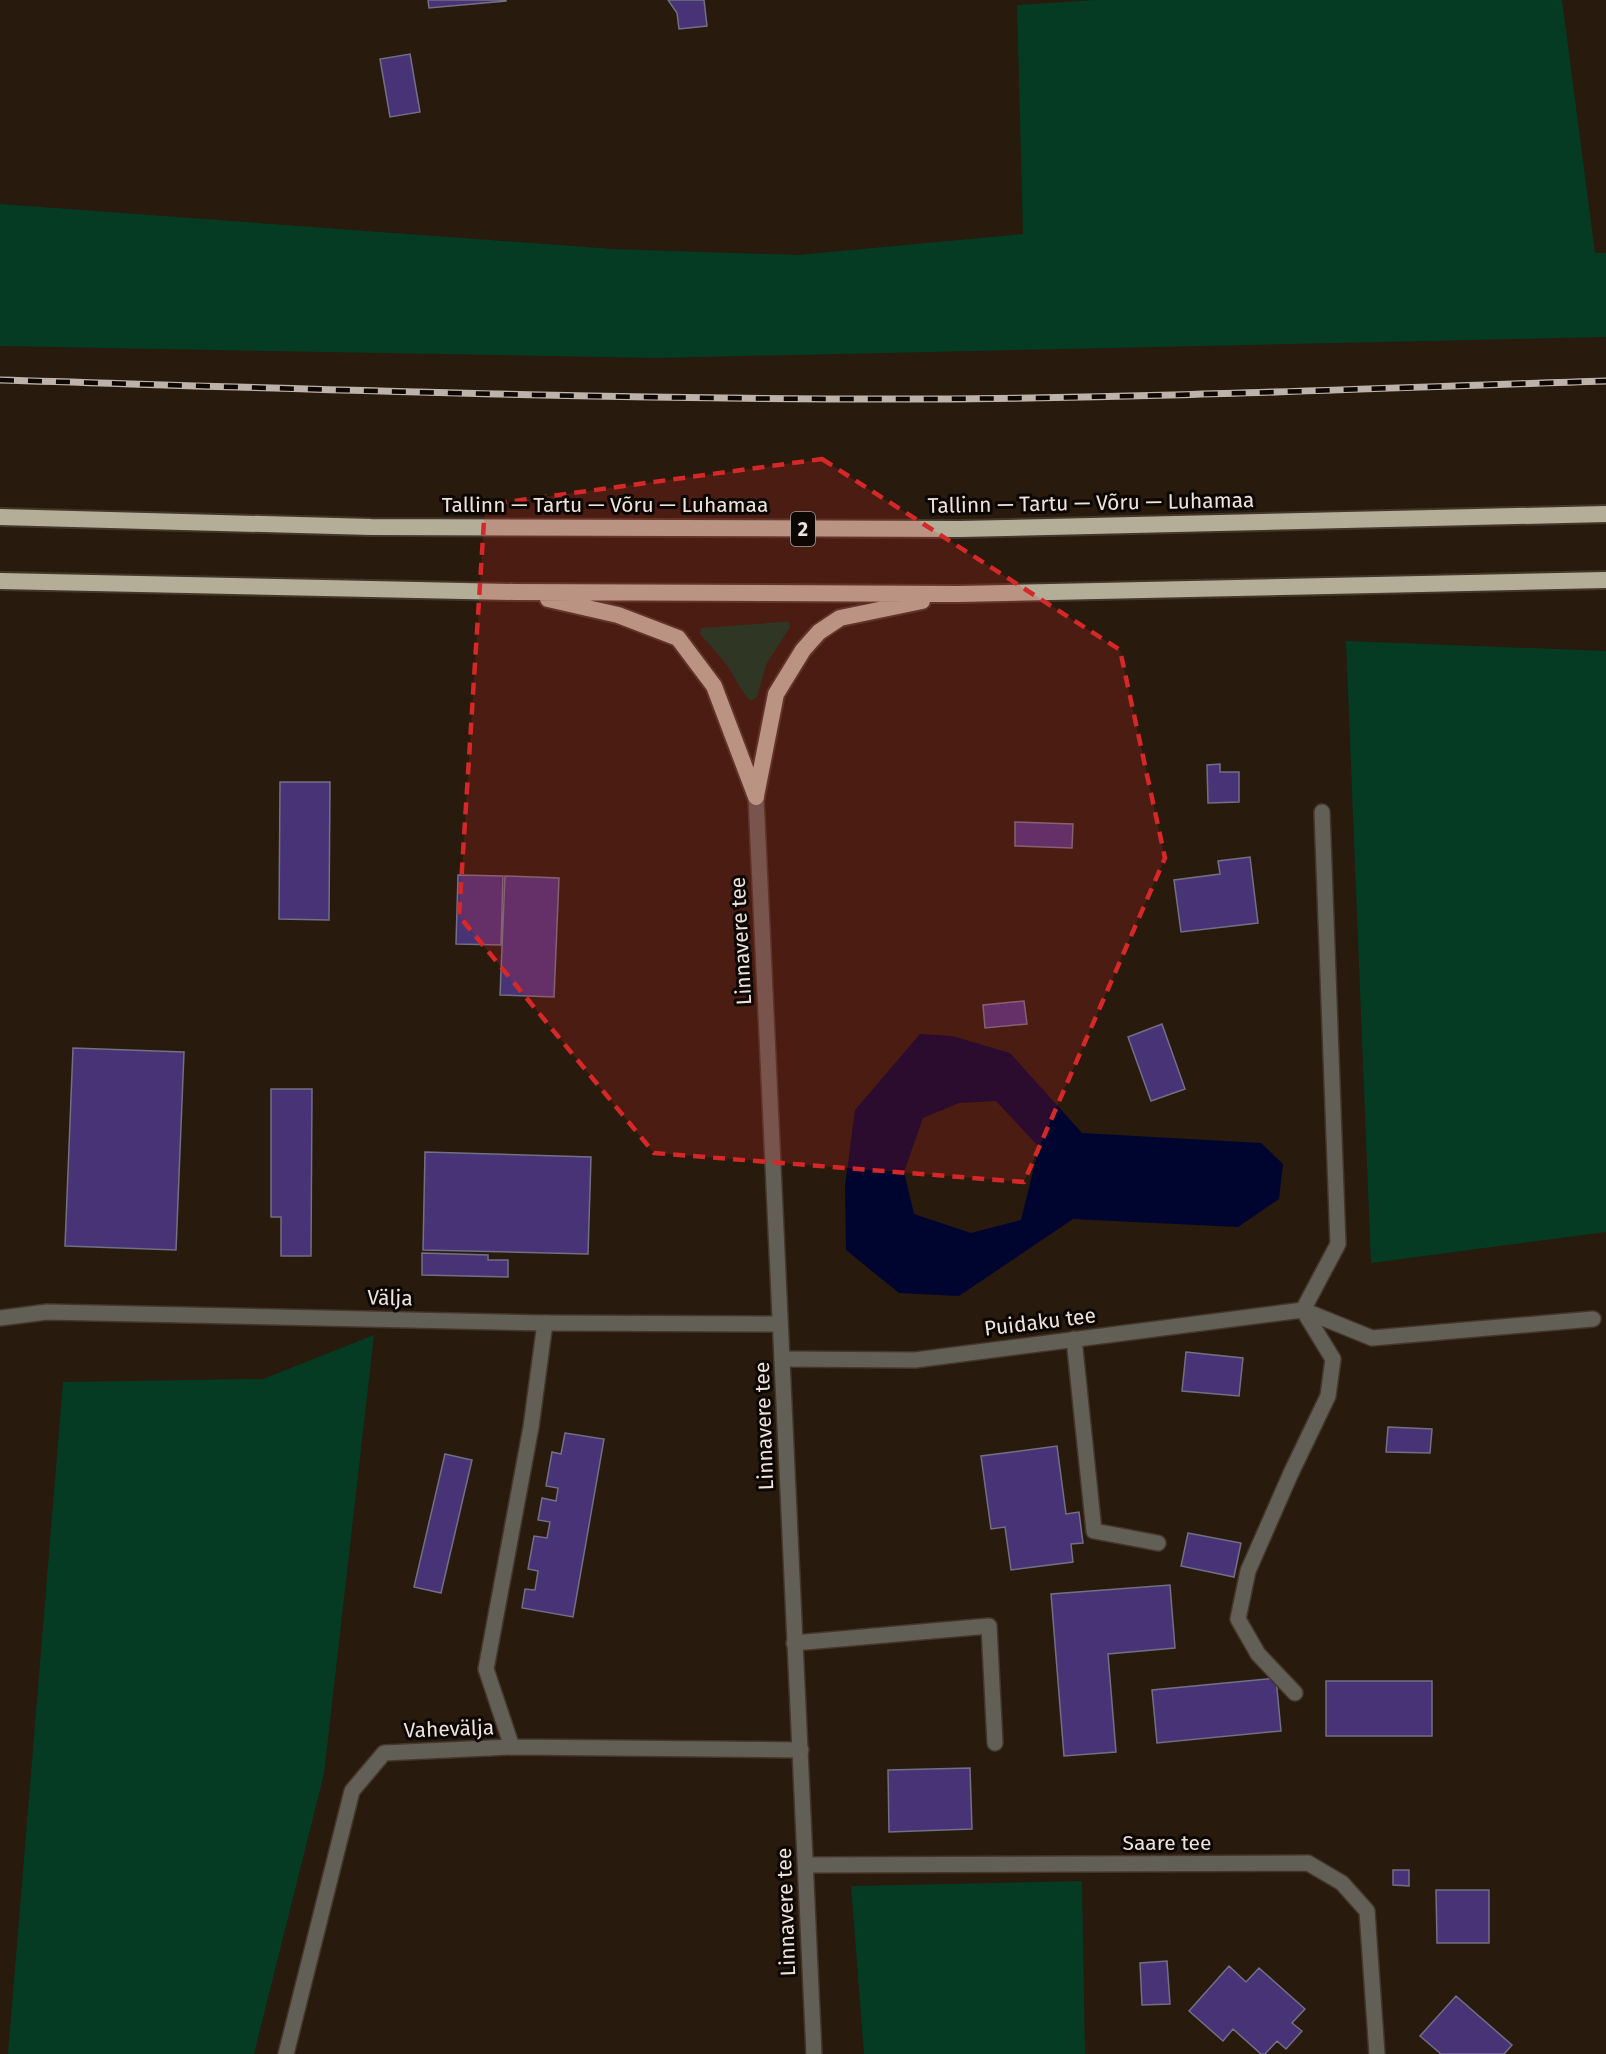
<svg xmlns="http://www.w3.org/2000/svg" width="1606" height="2054" font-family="'Fira Sans',sans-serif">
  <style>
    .green { fill: #053b23 }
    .water { fill: #000530; fill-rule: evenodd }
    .building { fill: #483377; stroke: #736f84; stroke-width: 1.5 }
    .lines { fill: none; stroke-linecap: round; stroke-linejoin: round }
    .service-casing { stroke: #44362a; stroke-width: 18 }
    .minor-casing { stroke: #44362a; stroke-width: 18 }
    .tertiary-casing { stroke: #44362a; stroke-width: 18 }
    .trunk-casing { stroke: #44362a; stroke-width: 20 }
    .service { stroke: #625f56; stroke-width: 15 }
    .minor { stroke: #625f56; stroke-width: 15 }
    .tertiary { stroke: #625f56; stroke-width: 15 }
    .trunk { stroke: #b4ae99; stroke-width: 16 }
    .rail-casing { stroke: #beb3aa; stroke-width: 7 }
    .rail { stroke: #0c0703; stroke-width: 4.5; stroke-dasharray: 14; stroke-linecap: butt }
    .marked { fill: #d62828; fill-opacity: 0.2; stroke: #d62828; stroke-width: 4.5; stroke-dasharray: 12 8; stroke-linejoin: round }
    .labels { text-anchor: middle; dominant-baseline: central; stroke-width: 6; stroke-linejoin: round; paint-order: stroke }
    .shield { fill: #0c0703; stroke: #aaa19a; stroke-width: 1.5 }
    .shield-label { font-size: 20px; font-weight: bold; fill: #ede3db }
    .street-label { font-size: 21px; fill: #ede3db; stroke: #0c0703 }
  </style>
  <rect width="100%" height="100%" fill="#281a0d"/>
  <path class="green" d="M1095 0H1562L1595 253H1606V337L656 358 0 346V204L613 249 798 255 1023 234 1017 5Z
    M783 622H789L790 627 766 665 757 697 751 701C741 692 736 679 729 668 720 656 710 645 700 634L701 628Z
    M1346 641 1606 651V1232L1371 1263Z
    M374 1335 324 1774 254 2054H8L63 1382 263 1379Z
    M1082 1881 1085 2054H864L851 1886Z"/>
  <path class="water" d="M920 1034 952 1036 1010 1053 1082 1133 1261 1143 1283 1164 1279 1199 1238 1227 1073 1219 959 1296 899 1293 846 1250 845 1186 855 1110ZM996 1101 1039 1147 1021 1220 971 1233 914 1214 904 1172 923 1118 959 1103Z"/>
  <path class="building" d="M428 0H506V1L429 8Z
    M704 0 707 26 679 29 677 13 668 0Z
    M410 54 420 112 390 117 380 59Z
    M1220 764V772H1239V802L1208 803 1207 765Z
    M280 782H330L329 920 279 919Z
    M1015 822 1073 824 1072 848 1015 846Z
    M1250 857 1258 923 1181 932 1174 880 1220 874 1218 861Z
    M458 875 503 876 501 945 456 944Z
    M505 876 559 878 554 997 500 995Z
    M1024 1001 1027 1024 985 1028 983 1005Z
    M1162 1024 1185 1089 1151 1101 1128 1037Z
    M73 1048 184 1052 176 1250 65 1246Z
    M271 1089H312L311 1256H281V1217H271Z
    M425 1152 591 1157 588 1254 423 1250Z
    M422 1253 488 1255V1260H508V1277L422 1275Z
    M1186 1352 1243 1358 1239 1396 1182 1391Z
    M1388 1427 1432 1429 1430 1453 1386 1452Z
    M565 1433 604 1439 573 1617 522 1608 525 1589 535 1590 538 1571 528 1569 534 1536 547 1538 550 1522 538 1520 542 1498 556 1501 558 1488 546 1486 552 1452 561 1454Z
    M1057 1446 1066 1514 1079 1512 1083 1543 1071 1544 1073 1562 1011 1570 1005 1527 991 1529 981 1456Z
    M445 1454 472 1460 441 1593 414 1587Z
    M1188 1533 1241 1543 1234 1577 1181 1566Z
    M1170 1585 1175 1648 1108 1654 1116 1752 1064 1756 1051 1594Z
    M1276 1678 1281 1731 1157 1743 1152 1690Z
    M1326 1681H1432V1736H1326Z
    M970 1768 972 1829 889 1832 888 1770Z
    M1393 1870H1409V1886L1393 1885Z
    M1436 1890H1489V1943H1437Z
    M1167 1961 1170 2004 1142 2005 1140 1963Z
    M1229 1966 1246 1982 1259 1968 1305 2009 1292 2023 1302 2031 1286 2049 1277 2041 1265 2054H1261L1233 2029 1223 2041 1189 2011Z
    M1456 1996 1512 2045 1504 2054H1441L1420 2036Z"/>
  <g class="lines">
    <defs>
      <path id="service" d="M1303 1310 1338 1244 1322 812
        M1303 1310 1372 1338 1593 1319
        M1074 1339 1094 1531 1158 1543
        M794 1643 989 1626 995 1743
        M1295 1693 1258 1654 1238 1619 1248 1571 1291 1473 1328 1396 1333 1359 1303 1310
        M512 1747 486 1669 531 1427 545 1323
        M286 2054 352 1791 384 1753 512 1747 801 1750"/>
      <path id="minor" d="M0 1318 47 1312 545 1323 780 1324
        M782 1359 915 1360 1303 1310
        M806 1865 1308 1863 1342 1883 1367 1911 1377 2054"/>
      <path id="tertiary" d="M756 797 814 2054"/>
      <path id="trunk" d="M0 517 371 527 960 529 1606 514
        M0 581 515 592 958 594 1606 580
        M548 599 618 615 678 638 714 686 756 797
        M756 796 776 694 803 650 819 632 840 618 922 601"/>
    </defs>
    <use href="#service" class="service-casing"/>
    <use href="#minor" class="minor-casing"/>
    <use href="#tertiary" class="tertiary-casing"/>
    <use href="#trunk" class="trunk-casing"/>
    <use href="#service" class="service"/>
    <use href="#minor" class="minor"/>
    <use href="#tertiary" class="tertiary"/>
    <use href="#trunk" class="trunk"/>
    <defs>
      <path id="rail" d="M0 380C309 389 619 400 928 399 1154 398 1380 388 1606 381"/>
    </defs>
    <use href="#rail" class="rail-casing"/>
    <use href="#rail" class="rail"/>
  </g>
  <path class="marked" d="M822 459 1120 650 1165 858 1024 1182 654 1153 459 916 485 505Z"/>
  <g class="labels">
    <rect class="shield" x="791" y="512" width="24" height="34" rx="4.5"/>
    <g class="shield-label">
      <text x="803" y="529">2</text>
    </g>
    <g class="street-label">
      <text transform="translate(1091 503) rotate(-1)">Tallinn — Tartu — Võru — Luhamaa</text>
      <text x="605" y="505">Tallinn — Tartu — Võru — Luhamaa</text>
      <text transform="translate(741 941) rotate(-93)">Linnavere tee</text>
      <text transform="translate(390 1298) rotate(1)">Välja</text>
      <text transform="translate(1040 1322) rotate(-7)">Puidaku tee</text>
      <text transform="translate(764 1426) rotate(-92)">Linnavere tee</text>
      <text transform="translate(449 1729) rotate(-2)">Vahevälja</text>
      <text x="1167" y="1843">Saare tee</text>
      <text transform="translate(786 1912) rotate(-92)">Linnavere tee</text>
    </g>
  </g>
</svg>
